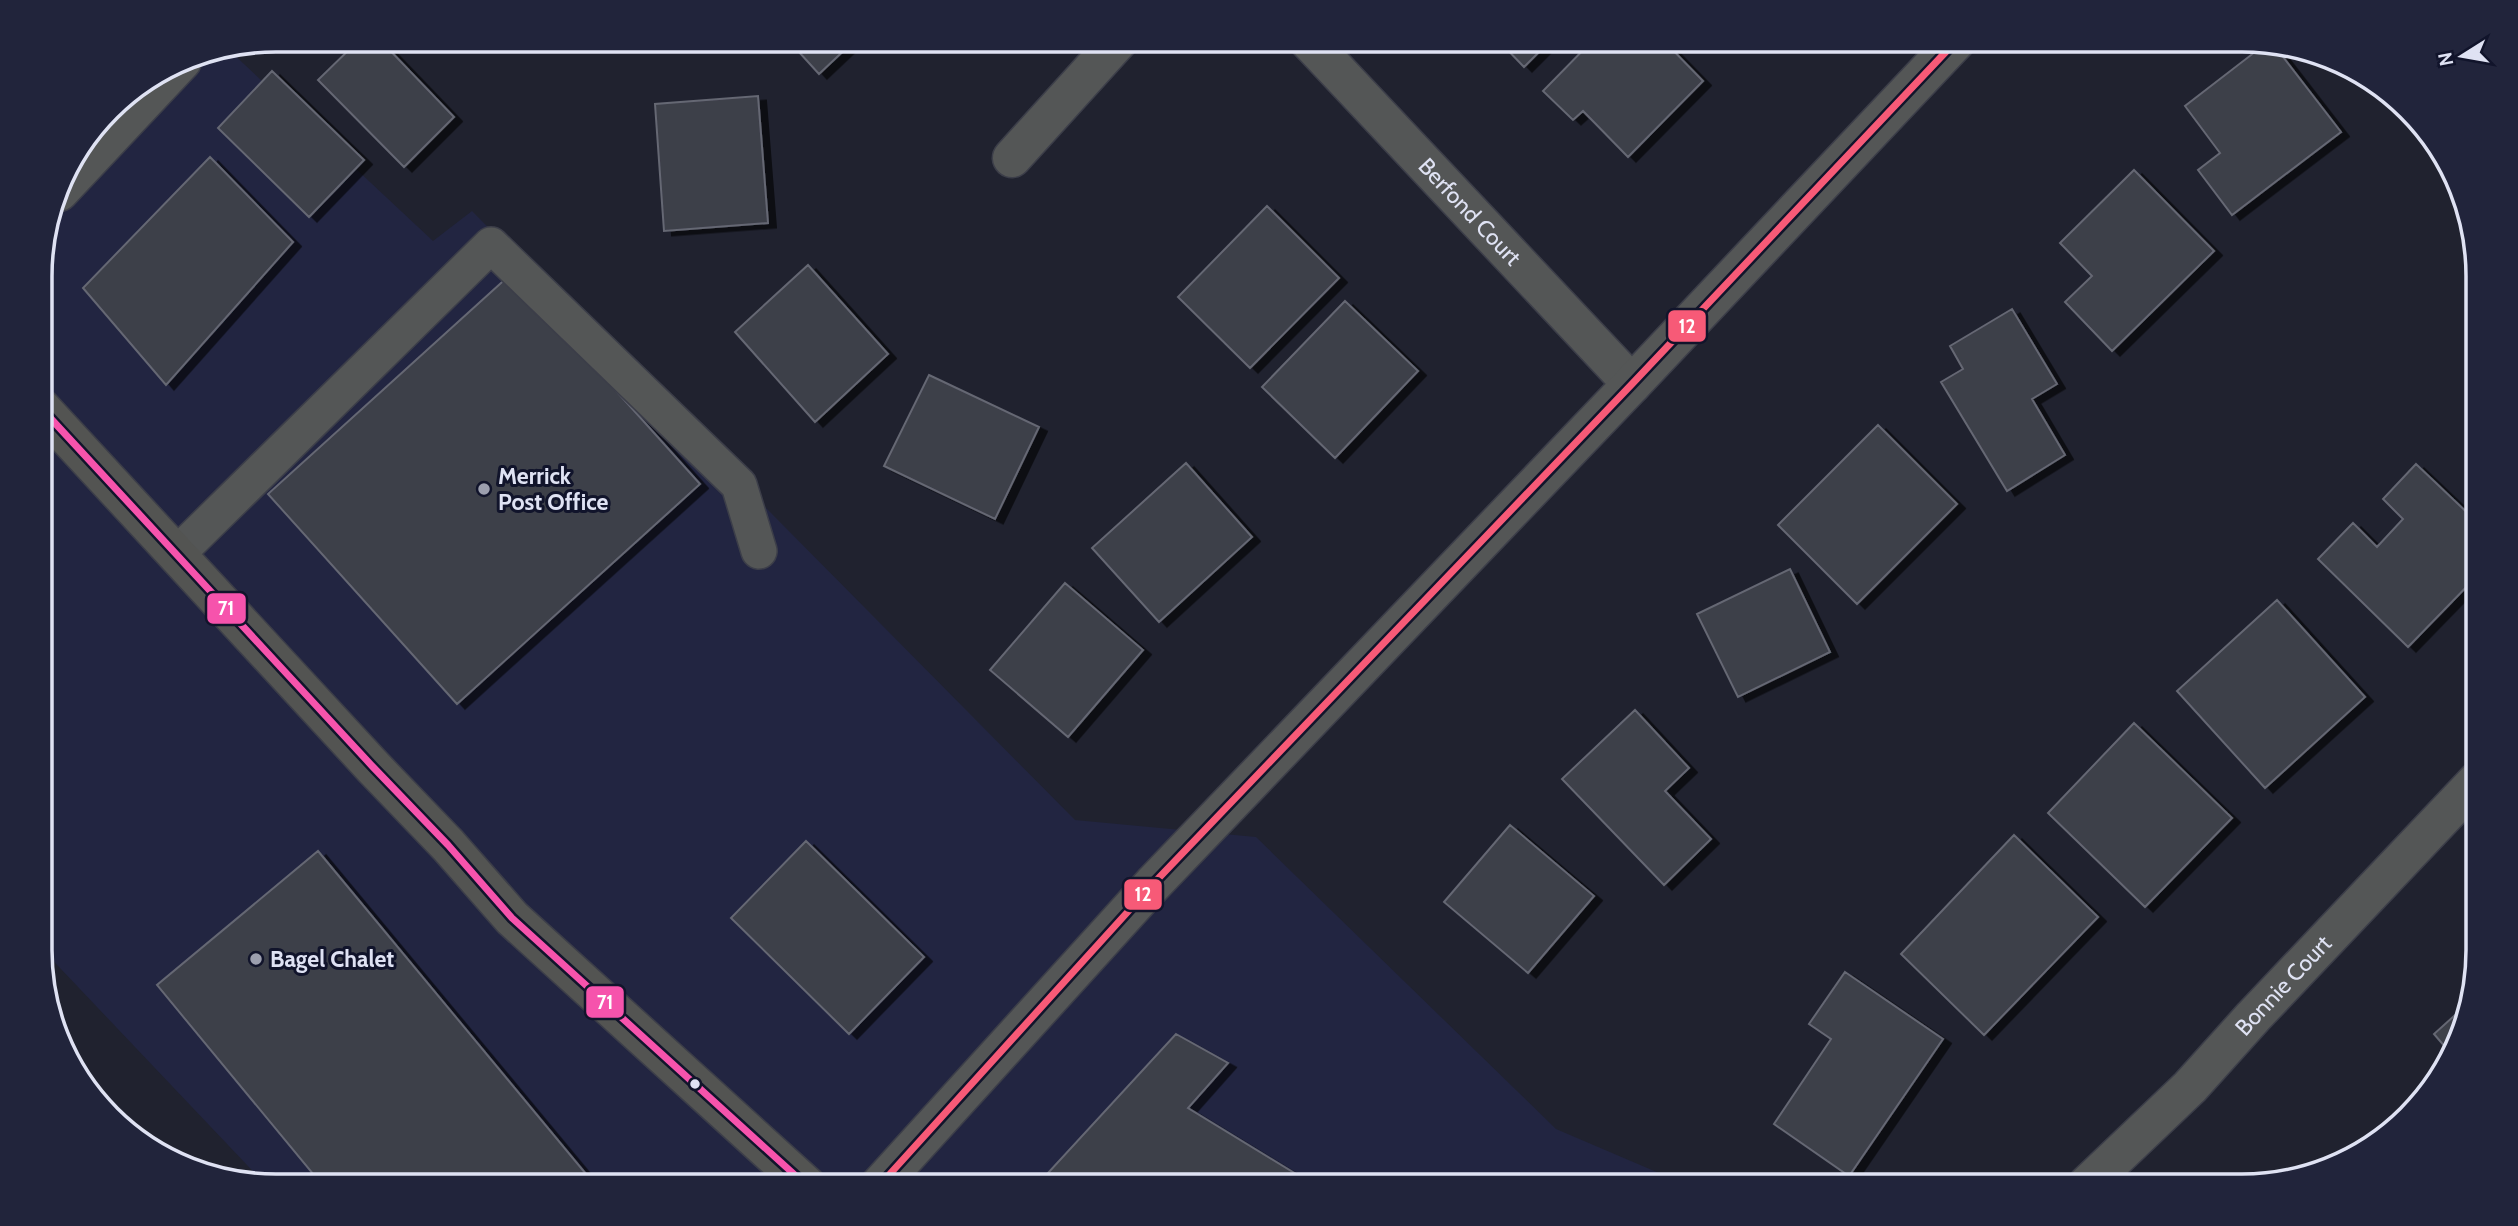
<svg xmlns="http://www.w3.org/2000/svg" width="2518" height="1226" font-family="Cabin,sans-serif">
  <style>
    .built { fill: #222541 }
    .building { fill: #3d3f4a; stroke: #656773; stroke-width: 2; filter: url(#shadow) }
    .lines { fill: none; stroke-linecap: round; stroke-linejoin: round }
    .service-casing { stroke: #3c3e49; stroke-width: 38 }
    .minor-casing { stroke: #3c3e49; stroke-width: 41 }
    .tertiary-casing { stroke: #3c3e49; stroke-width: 41 }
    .primary-casing { stroke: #3c3e49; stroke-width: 41 }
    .service { stroke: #545656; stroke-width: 35 }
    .minor { stroke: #545656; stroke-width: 38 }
    .tertiary { stroke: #545656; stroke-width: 38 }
    .primary { stroke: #535452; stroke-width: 38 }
    .bus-1-casing { stroke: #11142b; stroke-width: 12 }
    .bus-2-casing { stroke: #11142b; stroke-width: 12 }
    .bus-1 { stroke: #f653ac; stroke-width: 7 }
    .bus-2 { stroke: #f75a77; stroke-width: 7 }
    .poi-dot { fill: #9c9fae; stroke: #11142b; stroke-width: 2.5 }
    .bus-dot { fill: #dfe2f3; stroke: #11142b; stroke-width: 2.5 }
    .labels { text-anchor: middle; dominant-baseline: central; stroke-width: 6; stroke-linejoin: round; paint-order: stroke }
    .street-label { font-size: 23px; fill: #dfe2f3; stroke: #11142b }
    .poi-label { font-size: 23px; font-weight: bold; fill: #dfe2f3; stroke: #11142b; text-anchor: start }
    .rim { fill: none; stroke: #dfe2f3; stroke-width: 3.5 }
    .line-badge { stroke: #11142b; stroke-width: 2.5 }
    .badge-label { font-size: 19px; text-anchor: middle; font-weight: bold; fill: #fff }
  </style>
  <defs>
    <filter id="shadow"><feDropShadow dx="8" dy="4.5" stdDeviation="0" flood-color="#0009"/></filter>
  </defs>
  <rect width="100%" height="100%" fill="#20222f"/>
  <path class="built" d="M229 50 433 241 472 211 1075 820 1256 837 1556 1129 1687 1185 277 1186 264 1183 42 949 41 261 64 172 187 58Z"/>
  <path class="building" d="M359 40H380L454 117 404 167 318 80Z
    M788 40H855L819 74Z
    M1498 40H1551L1524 67Z
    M1593 40H1663L1703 81 1628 157 1583 111 1573 120 1543 91Z
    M2264 45 2277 49 2341 132 2232 215 2198 170 2220 153 2185 106Z
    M272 71 364 160 309 217 218 128Z
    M758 96 768 223 664 231 655 104Z
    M210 157 293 242 166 385 83 288Z
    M2134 170 2214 251 2112 351 2065 302 2092 276 2060 243Z
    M1267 206 1339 278 1250 368 1178 297Z
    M808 265 888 354 815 422 735 332Z
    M511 274 700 484 457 704 268 494Z
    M1345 301 1418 371 1335 458 1262 387Z
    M2012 309 2057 384 2032 399 2065 455 2007 491 1941 382 1963 369 1950 346Z
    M929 375 1039 427 995 519 884 466Z
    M1878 425 1957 504 1857 604 1778 525Z
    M1186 463 1252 537 1159 622 1092 548Z
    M2416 464 2477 522V576L2408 647 2318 559 2353 523 2377 547 2403 519 2383 499Z
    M1790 569 1830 652 1738 697 1697 614Z
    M1065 583 1143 650 1068 737 990 670Z
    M2277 600 2365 697 2265 788 2177 691Z
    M1635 710 1689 768 1665 791 1711 839 1664 885 1562 779Z
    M2134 723 2232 818 2145 907 2048 813Z
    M1510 825 1594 896 1528 973 1444 902Z
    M2014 835 2098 917 1984 1035 1901 954Z
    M806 841 924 957 849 1034 731 918Z
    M318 851 596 1186H323L157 985Z
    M1845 972 1943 1039 1849 1176 1774 1124 1831 1039 1809 1024Z
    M2464 1007 2454 1054 2452 1055 2434 1034Z
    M1176 1034 1228 1063 1188 1108 1314 1185 1036 1186Z
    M2407 1107 2373 1146 2362 1149 2361 1148Z"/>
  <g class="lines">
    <defs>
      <path id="service" d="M177 554 491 245 739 485 759 551"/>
      <g id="minor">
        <path id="s1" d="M1308 40 1632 384"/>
        <path d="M1012 158 1119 40"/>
        <path d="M59 192 182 61"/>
        <path id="s2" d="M2087 1185 2190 1087 2253 1017 2477 781"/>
      </g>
      <path id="tertiary" d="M879 1186 1153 884 1632 384 1957 40"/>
      <path id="primary" d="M41 408 373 767 448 845 512 918 807 1186"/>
    </defs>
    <use href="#service" class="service-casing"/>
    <use href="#minor" class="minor-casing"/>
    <use href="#tertiary" class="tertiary-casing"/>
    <use href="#primary" class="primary-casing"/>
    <use href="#service" class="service"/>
    <use href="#minor" class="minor"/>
    <use href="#tertiary" class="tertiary"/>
    <use href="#primary" class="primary"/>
    <defs>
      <path id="bus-1" d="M41 408 373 767 448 845 512 918 807 1186"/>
      <path id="bus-2" d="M879 1186 1153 884 1632 384 1957 40"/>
    </defs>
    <use href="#bus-1" class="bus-1-casing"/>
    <use href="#bus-2" class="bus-2-casing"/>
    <use href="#bus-1" class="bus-1"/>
    <use href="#bus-2" class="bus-2"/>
  </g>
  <g class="poi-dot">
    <circle cx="484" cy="489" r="7"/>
    <circle cx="256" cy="959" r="7"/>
  </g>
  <circle class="bus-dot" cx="695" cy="1084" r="6"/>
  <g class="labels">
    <g class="street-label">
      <text stroke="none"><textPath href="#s1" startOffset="236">Berfond Court</textPath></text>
      <text stroke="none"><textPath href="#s2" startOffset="280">Bonnie Court</textPath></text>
    </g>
    <g class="poi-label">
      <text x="498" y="476">Merrick<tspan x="498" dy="26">Post Office</tspan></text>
      <text x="270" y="959">Bagel Chalet</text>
    </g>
  </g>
  <path d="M0 0H2518V1226H0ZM276 52H2242A224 224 0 0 1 2466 276V950A224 224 0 0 1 2242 1174H276A224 224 0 0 1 52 950V276A224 224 0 0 1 276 52Z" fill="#21243b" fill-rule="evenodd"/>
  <path class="rim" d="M276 52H2242A224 224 0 0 1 2466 276V950A224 224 0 0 1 2242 1174H276A224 224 0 0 1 52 950V276A224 224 0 0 1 276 52Z"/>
  <g class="line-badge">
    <rect x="1667" y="309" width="40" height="34" rx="7" fill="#f75a77"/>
    <rect x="206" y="592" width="41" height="33" rx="7" fill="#f653ac"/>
    <rect x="1123" y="878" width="40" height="33" rx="7" fill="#f75a77"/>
    <rect x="585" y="985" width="40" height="34" rx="7" fill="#f653ac"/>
  </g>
  <g class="badge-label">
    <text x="1687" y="333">12</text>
    <text x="226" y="615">71</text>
    <text x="1143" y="901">12</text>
    <text x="605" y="1009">71</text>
  </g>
  <g transform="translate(2462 56) rotate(259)" stroke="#11142b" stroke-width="5" paint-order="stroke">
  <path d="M0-5L12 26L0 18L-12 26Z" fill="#dfe2f3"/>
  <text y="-10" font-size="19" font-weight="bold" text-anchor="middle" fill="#dfe2f3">N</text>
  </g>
</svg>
